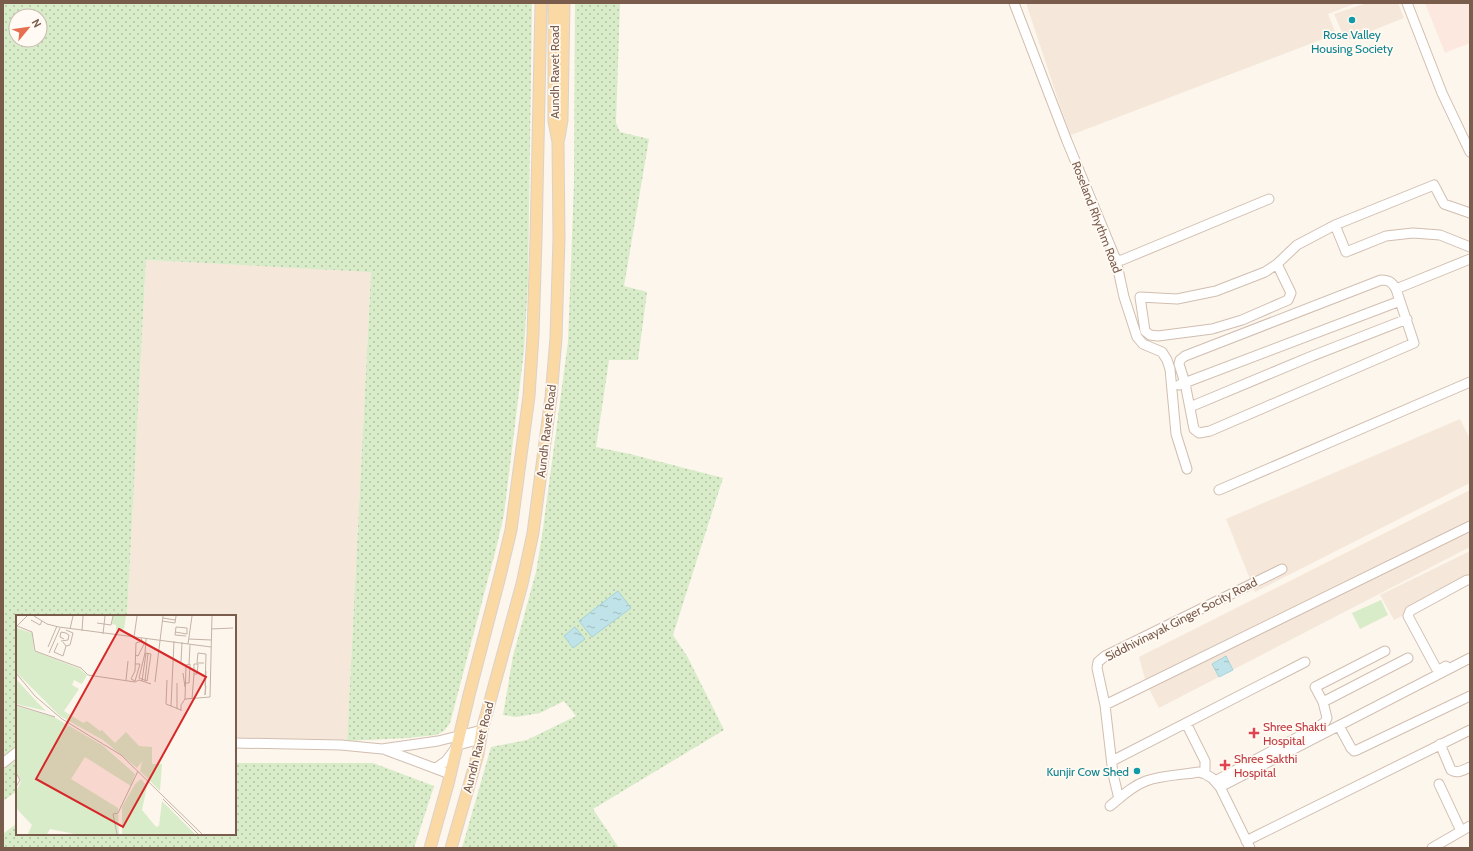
<svg xmlns="http://www.w3.org/2000/svg" width="1473" height="851" font-family="Cabin,sans-serif">
  <style>
    .residential { fill: #f5e8da }
    .commercial { fill: #fde8e0 }
    .grass { fill: url(#grass-dots); fill-rule: evenodd }
    .green { fill: #d8ecc9 }
    .water { fill: url(#water-ripples); stroke: #a5d3da }
    .lines { fill: none; stroke-linecap: round; stroke-linejoin: round }
    .minor-casing { stroke: #d1beb0; stroke-width: 11 }
    .major-casing { stroke: #dad1cd; stroke-width: 13 }
    .minor { stroke: #fff; stroke-width: 9 }
    .major { stroke: #fbd9a5; stroke-width: 11 }
    .culture-dot { fill: #0f9aa8; stroke: #fffaf3; stroke-width: 1.5 }
    .health-dot { fill: #e0444e; stroke: #fffaf3; stroke-width: 1.5 }
    .labels { text-anchor: middle; dominant-baseline: central; stroke-width: 3.5; stroke-linejoin: round; paint-order: stroke }
    .culture-label { font-size: 12px; fill: #0d838f; stroke: #fffaf3 }
    .street-label { font-size: 12px; fill: #7a5c4d; stroke: #fffaf3 }
    .health-label { font-size: 12px; fill: #be3a42; stroke: #fffaf3; text-anchor: start }
    .inset-road { fill: none; stroke: #c5b3a7; stroke-width: 1 }
    .view { fill: #d62828; fill-opacity: 0.15; stroke: #d62828; stroke-width: 2 }
    .inset-edge { fill: none; stroke: #7a5c4d; stroke-width: 2 }
  </style>
  <defs>
    <pattern id="grass-dots" width="8" height="8" patternUnits="userSpaceOnUse"><rect width="8" height="8" fill="#d8ecc9"/><path d="M2 2h.1M6 6h.1" fill="none" stroke="#b4c2a5" stroke-width="1.8" stroke-linecap="round"/></pattern>
    <pattern id="water-ripples" width="26" height="14" patternUnits="userSpaceOnUse"><rect width="26" height="14" fill="#bfe3e8"/><path d="M2 4q2-2 4 0t4 0M15 11q2-2 4 0t4 0" fill="none" stroke="#a0bbbe"/></pattern>
  </defs>
  <rect width="100%" height="100%" fill="#fdf6ec"/>
  <path class="residential" d="M1026 3H1357L1328 14 1336 34 1071 135 1061 109Z
    M1367 3H1398L1404 18 1346 41 1334 14Z
    M146 260 371 271 347 741 235 738V616H127Z
    M1460 419 1470 439V483L1255 592 1226 519Z
    M1470 490V547L1159 708 1146 683 1139 657Z
    M1470 551V583L1394 620 1380 595Z"/>
  <path class="commercial" d="M1425 3H1470V43L1445 53Z"/>
  <path class="grass" d="M3 3H532L528 280 524 351 504 514 497 545 450 723 444 731 436 735 407 738 347 741 371 272 146 260 127 616H17V791L3 801ZM16 16H40V40H16Z
    M575 3H620L616 123 620 132 649 139 624 286 647 292 638 360H609L596 447 630 454 723 478 673 635 687 656 724 730 593 809 619 848H462L491 747 527 740 576 716 564 701 540 713 516 717 503 715 513 656 536 572 542 536 568 342 574 183Z
    M235 763H373L434 786 414 848H3V834L17 823V834H235Z"/>
  <path class="green" d="M1381 600 1388 615 1360 629 1352 613Z"/>
  <path class="water" d="M618 591 631 608 592 637 579 621Z
    M575 627 585 639 573 648 564 636Z
    M1226 656 1233 670 1219 677 1212 664Z"/>
  <g class="lines">
    <defs>
      <path id="minor" d="M1014 3 1067 141 1116 260 1124 297 1137 337 1143 344 1162 352 1167 360 1170 369 1176 434 1187 469
        M1407 3 1442 93 1470 152
        M1335 225 1346 252 1386 236 1413 233 1440 235 1470 247
        M1116 260H1122L1269 199
        M1277 264 1291 293 1288 300 1242 320 1212 329 1158 336 1150 335 1145 331 1140 297 1177 299 1216 291 1265 272 1277 264 1297 245 1335 225 1434 185 1444 204 1470 213
        M1396 289C1392 282 1389 280 1381 280L1185 356 1180 360 1179 364 1185 383 1194 429 1199 433 1210 431 1414 343 1396 289 1470 259
        M1179 385 1400 301
        M1190 407 1312 356 1407 319
        M1219 490 1470 382
        M1446 666 1439 670 1436 668 1408 616 1410 611 1467 580H1470
        M1323 702 1315 687 1385 651
        M1105 705 1470 526
        M1186 723 1205 761V774
        M1339 726 1351 748 1354 751 1357 750 1470 696
        M235 743 341 745 382 749 438 741 482 730
        M1440 744 1451 770C1457 774 1464 770 1470 767
        M386 750 450 774
        M1112 761 1305 662
        M3 763 17 752
        M436 768 446 761 458 745 481 739
        M1215 781 1319 726 1325 722 1327 718 1323 702 1408 658
        M1439 784 1461 831
        M1220 787 1470 658
        M1119 799 1113 774 1105 705 1097 668 1098 662 1105 656 1282 569
        M1110 806C1121 797 1132 786 1146 781 1162 775 1182 775 1199 772L1205 774 1212 778 1220 787 1250 848
        M1246 841 1470 730
        M1432 848 1470 826"/>
      <path id="major" d="M559 138 562 120 564 3
        M430 848 448 784 469 695 500 576 511 530 529 396 533 335 536 239 541 3
        M451 848 478 754 482 730 522 584 533 533 551 397 556 338 559 238 558 142 554 121V3"/>
    </defs>
    <use href="#minor" class="minor-casing"/>
    <use href="#major" class="major-casing"/>
    <use href="#minor" class="minor"/>
    <use href="#major" class="major"/>
  </g>
  <g class="culture-dot">
    <circle cx="1352" cy="20" r="4"/>
    <circle cx="1137" cy="771" r="4"/>
  </g>
  <g class="health-dot">
    <path d="M1252 727h4v4h4v4h-4v4h-4v-4h-4v-4h4z"/>
    <path d="M1223 759h4v4h4v4h-4v4h-4v-4h-4v-4h4z"/>
  </g>
  <g class="labels">
    <g class="culture-label">
      <text x="1352" y="34">Rose Valley<tspan x="1352" dy="14">Housing Society</tspan></text>
      <text x="1129" y="771" text-anchor="end">Kunjir Cow Shed</text>
    </g>
    <g class="street-label">
      <text transform="translate(554 72) rotate(-90)">Aundh Ravet Road</text>
      <text transform="translate(1097 217) rotate(69)">Roseland Rhythm Road</text>
      <text transform="translate(546 431) rotate(-83)">Aundh Ravet Road</text>
      <text transform="translate(1181 619) rotate(-27)">Siddhivinayak Ginger Socity Road</text>
      <text transform="translate(478 747) rotate(-76)">Aundh Ravet Road</text>
    </g>
    <g class="health-label">
      <text x="1263" y="726">Shree Shakti<tspan x="1263" dy="14">Hospital</tspan></text>
      <text x="1234" y="758">Shree Sakthi<tspan x="1234" dy="14">Hospital</tspan></text>
    </g>
  </g>
  <g transform="translate(16 615)">
    <rect width="220" height="220" fill="#fdf6ec"/>
    <path d="M1 13 16 18 18 36 64 54 71 60 66 69 58 65 56 70 63 74 48 96 67 108 71 106 84 116 86 115 99 128 110 117 123 131 136 132V149H146L144 176 124 156 126 146 121 153 87 125 44 101 0 57ZM0 64 22 88 30 96 0 89ZM0 91 38 102 86 130 119 159 115 171 69 142 55 164 102 193 103 219H58L34 214 31 219H12L16 210 0 193V177L5 166 0 156ZM125 164 131 171 126 195 140 212 143 211 146 186 179 219H106V192L119 169Z" fill="#d8ecc9"/>
    <path d="M97 1H110L108 14 100 15V10L96 9Z" fill="#d8ecc9"/>
    <path class="inset-road" d="M18 1 31 9 43 12 195 32M147 3 159 5M15 5 24 10 26 6M146 6 159 8 160 1M81 8 95 10 97 1M1 11 16 17 19 36 65 53 72 60 119 67 123 65 135 69M0 12 11 1M54 14 57 1M195 14 217 13M50 15 57 18 54 30 50 31M66 16 67 1M159 17 171 19M87 19 89 1M170 21 159 20 160 12 171 13V19M118 22 121 1M48 24 44 22 45 17 50 18M173 24 195 25M45 26 52 25 53 20 50 18M42 28 38 37 47 41 50 31 47 27M172 29 176 1M32 32 41 11M33 38 44 13M129 38 123 63 131 66 135 39 129 38 130 24M119 40 122 41 129 27M165 47 166 27M188 48H181L182 38 190 39 189 71M119 49H124L119 66 115 64 119 56 120 28 126 26 125 23M173 49 174 30M0 58 19 81 46 104 105 140 186 219M167 58 169 72M110 65 112 46M151 65 150 89 165 95M126 66 130 38M129 66 132 38M139 67 147 1M190 71 189 80 190 56M169 84 194 82 196 1M176 84 178 59V49H182L181 59H178M0 90 39 102M155 91 158 26M161 94V68M165 96V90L169 84 170 50 174 49 173 68H170M0 158 4 165 0 172M147 184 182 219M101 219 97 199 102 198 122 156"/>
    <path class="view" d="M103 14 190 62 107 212 20 164Z"/>
    <rect width="220" height="220" class="inset-edge"/>
  </g>
  <rect width="1473" height="851" fill="none" stroke="#7a5c4d" stroke-width="8"/>
  <g transform="translate(28 28) rotate(61)"><circle r="19" fill="#fffaf3" stroke="#cabbb1"/>
  <path d="M0-3L7 15L0 10L-7 15Z" fill="#e76f51"/>
  <text y="-6" font-size="11" font-weight="bold" text-anchor="middle" fill="#7a5c4d">N</text>
  </g>
</svg>
